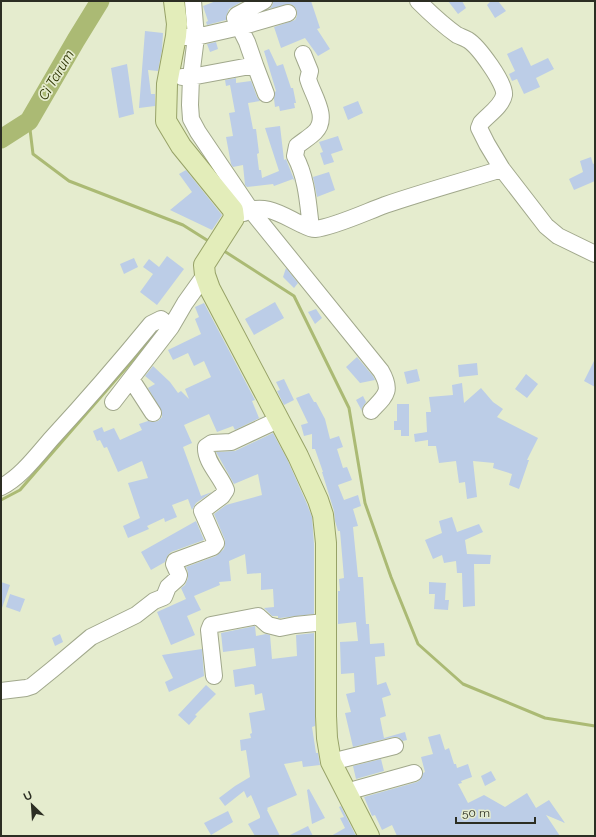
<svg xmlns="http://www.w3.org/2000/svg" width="596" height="837" font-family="Raleway,sans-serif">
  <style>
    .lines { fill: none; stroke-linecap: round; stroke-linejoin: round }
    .stream { stroke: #abba74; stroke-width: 3 }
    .river { stroke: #abba74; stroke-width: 19 }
    .building { fill: #bccde7 }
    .minor-casing { stroke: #a1a88c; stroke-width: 18 }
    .major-casing { stroke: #97a267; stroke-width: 22 }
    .minor { stroke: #fff; stroke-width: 16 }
    .major { stroke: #e3edba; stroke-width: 20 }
    .labels { text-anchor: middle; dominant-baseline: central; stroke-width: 3.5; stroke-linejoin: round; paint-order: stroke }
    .water-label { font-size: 14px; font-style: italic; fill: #2d3400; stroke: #e5ecce }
  </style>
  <rect width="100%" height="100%" fill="#e5ecce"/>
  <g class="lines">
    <path class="stream" d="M29 121 33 154 69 181 183 225 210 242
      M221 249 294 296 349 408 365 503 391 577 418 644 463 684 545 718 595 726
      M1 500 20 490 158 331"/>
    <path class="river" d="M1 139 29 121 76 40 100 1"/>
  </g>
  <path class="building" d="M216 1H243L229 9 226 17V20L207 25 206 22 208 21 203 6Z
    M273 1H311L320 28 317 29 330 49 318 56 305 38 281 48 274 27 295 20 297 16V11L294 6 290 4 269 9 272 6Z
    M448 1H462L466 8 458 14Z
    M491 1H498L506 11 495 18 487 5Z
    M145 31 163 33 162 50 158 71 148 70 151 94H155V106L139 108Z
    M216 42 218 49 210 52 207 44Z
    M522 47 531 66 548 58 554 69 536 78 540 87 524 94 517 79 512 81 509 74 515 71 507 54Z
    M269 49 277 66 283 64 291 88H293L296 103H294L295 108 280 111 279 106 275 107 274 99 275 92 276 91 264 51Z
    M127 64 134 114 119 118 111 68Z
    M236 78V83L251 81 257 97 260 101 248 103 253 129H256L259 153 257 154 259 170H261L262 178 279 171 265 128 280 126 284 160 286 159 295 182 293 179 274 186 273 184 247 187 245 185 243 165 233 167 231 164 226 137 233 136 229 113 235 112 230 85 226 86 225 80Z
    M358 101 363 113 348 120 343 107Z
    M338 136 343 150 331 154 334 162 324 165 320 153 323 152 319 142Z
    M591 157 593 164 595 163V181L574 190 569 179 583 172 580 161Z
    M186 170 222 215 212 230 170 210 192 192 179 174Z
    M329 172 335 190 317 197 313 177Z
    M167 256 184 269 157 305 140 292 153 274 143 267 149 259 159 267Z
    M134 258 138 267 124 274 120 264Z
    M286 268 298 283 294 288 283 277Z
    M275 302 284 318 254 335 245 319Z
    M204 303 255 400 252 401 259 418 264 416 235 430 233 426 217 432 209 414 184 425 192 443 183 447 201 496 212 492 196 503 192 510 188 499 172 505 177 517 165 522 164 518 147 526 149 529 128 538 123 526 140 518 128 483 148 478 142 461 118 472 107 447 104 448 100 440 97 441 93 431 102 427 104 432 114 428 120 440 142 430 139 424 148 421 153 422 158 421 162 417V412L148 388 155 384 145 376 153 366 170 382 178 393 181 391 189 399 185 389 211 377 204 361 194 366 188 353 173 360 168 350 201 334 195 319 199 317 195 307Z
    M316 309 322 318 315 324 308 312Z
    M357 357 373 376 375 380 360 383 346 367Z
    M595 359V387L584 381Z
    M477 363 478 375 459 377 458 365Z
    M417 369 420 381 407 384 404 372Z
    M526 374 538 384 527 398 515 389Z
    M284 379 294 400 284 405 277 391 280 390 276 382Z
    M462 383 464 403 481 388 493 402 503 409 497 417 538 438 527 460H529L519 489 509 485 512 474 493 468 494 463 473 461 477 497 467 499 465 482 459 483 456 461 439 463 436 446H428V440L415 442 414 434 427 432 426 412H431L429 397 453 395 452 385Z
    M309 393 314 402H316L325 419 330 439 339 436 343 447 337 449 343 468 347 467 352 480 338 485 344 500 358 495 361 506 353 509 358 526 353 527 358 577H363L366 624H369L370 644 384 643 385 656 375 657 377 685 386 682 391 695 382 698 386 716 380 718 384 738 405 732 407 740 403 741 398 737H393L353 747 345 713 351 712 346 694 355 692 354 673 341 674 340 642 358 641 356 622 338 624V591H340L339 579 344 578 340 531H338L335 521 334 511 322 472H323L315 449H312V434L304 436 301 425 308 423 296 398Z
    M363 396 366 402 362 408V411L356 400Z
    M397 404H409V436H401V430H394V421H397Z
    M273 433 288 461 307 504 312 517 314 544V614L280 618H278V616H272L264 608 274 607 273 589 261 590V573L247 574 245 554 229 561 231 581 219 582 220 585 194 596 201 610 187 616 195 635 171 645 157 612 186 599 181 588 185 585 188 578V572L186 567 216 556 224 549 225 544V540L214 514 226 505 262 495 258 474 234 484 216 452 235 451Z
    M452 517 457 532 479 524 483 532 465 540 467 554 491 555 490 564H474L475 606 463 607 462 573H457L456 561 444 563 442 555 433 559 425 540 442 533 439 521Z
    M196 521 204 540 171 552 168 555 165 562 151 570 141 552Z
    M1 582 10 585 2 608H1Z
    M429 582 446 583 445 600H449L448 610 434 609 435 594H429Z
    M10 594 25 599 20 612 6 607Z
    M255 626 256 636 266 634 270 635 272 659 297 656 296 635 314 633V635L315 725V726L312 727 316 753H318L320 765 303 767 302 761 284 764 297 795 267 808 268 809 267 810 280 836H255L248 824 260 818V816L251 795 247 798 244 791 225 806 219 798 235 786 250 777 246 750 241 751 240 740 251 738 250 734 252 733 249 713 265 710 262 693 255 695 254 685 252 684 235 687 233 670 256 666 254 648 223 652 221 633Z
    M60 634 63 642 55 646 52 638Z
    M202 649 204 676 169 692 165 682 173 678 162 655Z
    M206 685 216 694 195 715 197 716 189 725 178 715Z
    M440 734 445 750 449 748 454 764H456L457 768 468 764 472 777 461 781 462 783 458 784 468 803 484 795 505 807 527 793 536 808 549 800 565 823 546 815 560 836H397L392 825 382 830 375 815 372 816 364 797 417 782 420 780 423 773 425 772 421 757 433 754 428 737Z
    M381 759 384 771 356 779 353 766Z
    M491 771 496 780 485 786 481 776Z
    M309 789 325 818 312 824 307 790Z
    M341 806 356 836H331L345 828 340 818 344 817 339 807Z
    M228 811 233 822 211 835 204 823Z
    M308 826 313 836H288Z"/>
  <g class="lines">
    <defs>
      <path id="minor" d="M193 1 196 37 191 77 190 105 191 119 198 132 250 209 381 371C393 392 385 396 371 411
        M418 1C430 13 443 25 457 35 461 37 465 38 468 40 478 46 506 84 504 95 502 106 488 115 481 123L479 128 487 144 502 169 546 226 558 236 595 254
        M185 37H196L240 27 288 13
        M303 54 310 71 308 79 309 82C314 97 329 118 315 132 310 137 303 141 297 146L295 156C307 178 308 204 311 228
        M255 65 247 42 235 18 237 15 264 1
        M182 77H191L255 65 266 94
        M244 213C264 201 285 217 303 225 307 227 311 229 315 229 334 227 366 212 385 205 423 192 463 181 502 169
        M131 379 153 413
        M113 402 171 327
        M1 487C21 477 37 455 52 438 86 401 119 363 151 324L161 319 171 327 185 303 205 275
        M214 676 209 630 211 625 258 616 268 625 280 628 295 625 325 622
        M1 691 26 688 32 686 53 669 91 637 136 615 154 601 164 597 168 587 178 578 179 575 174 564 175 561 213 547 216 543 202 511 222 496 226 490C221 476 205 462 206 447L212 443 231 442 280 419
        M331 762 395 746
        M346 792 414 773"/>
      <path id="major" d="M174 1 177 24 176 36 167 84 166 121 181 146 233 210 234 218 204 265 205 275 210 289 298 456 318 500 323 515 326 543V716L327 738 331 762 369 836"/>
    </defs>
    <use href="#minor" class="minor-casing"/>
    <use href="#major" class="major-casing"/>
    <use href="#minor" class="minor"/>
    <use href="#major" class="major"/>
  </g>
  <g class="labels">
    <g class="water-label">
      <text transform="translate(56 75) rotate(-59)">Ci Tarum</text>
    </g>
  </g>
  <rect width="596" height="837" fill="none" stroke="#2c2e23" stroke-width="4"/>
  <g transform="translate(32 805) rotate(335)" stroke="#e5ecce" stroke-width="3" paint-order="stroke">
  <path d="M0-3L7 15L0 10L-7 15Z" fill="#2c2e23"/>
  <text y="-6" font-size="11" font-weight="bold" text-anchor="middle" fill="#2c2e23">U</text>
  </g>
  <path d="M456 817v6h79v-6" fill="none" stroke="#2c2e23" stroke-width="2"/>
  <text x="462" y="817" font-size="12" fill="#2c2e23" stroke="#e5ecce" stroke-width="3" paint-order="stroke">50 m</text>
</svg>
